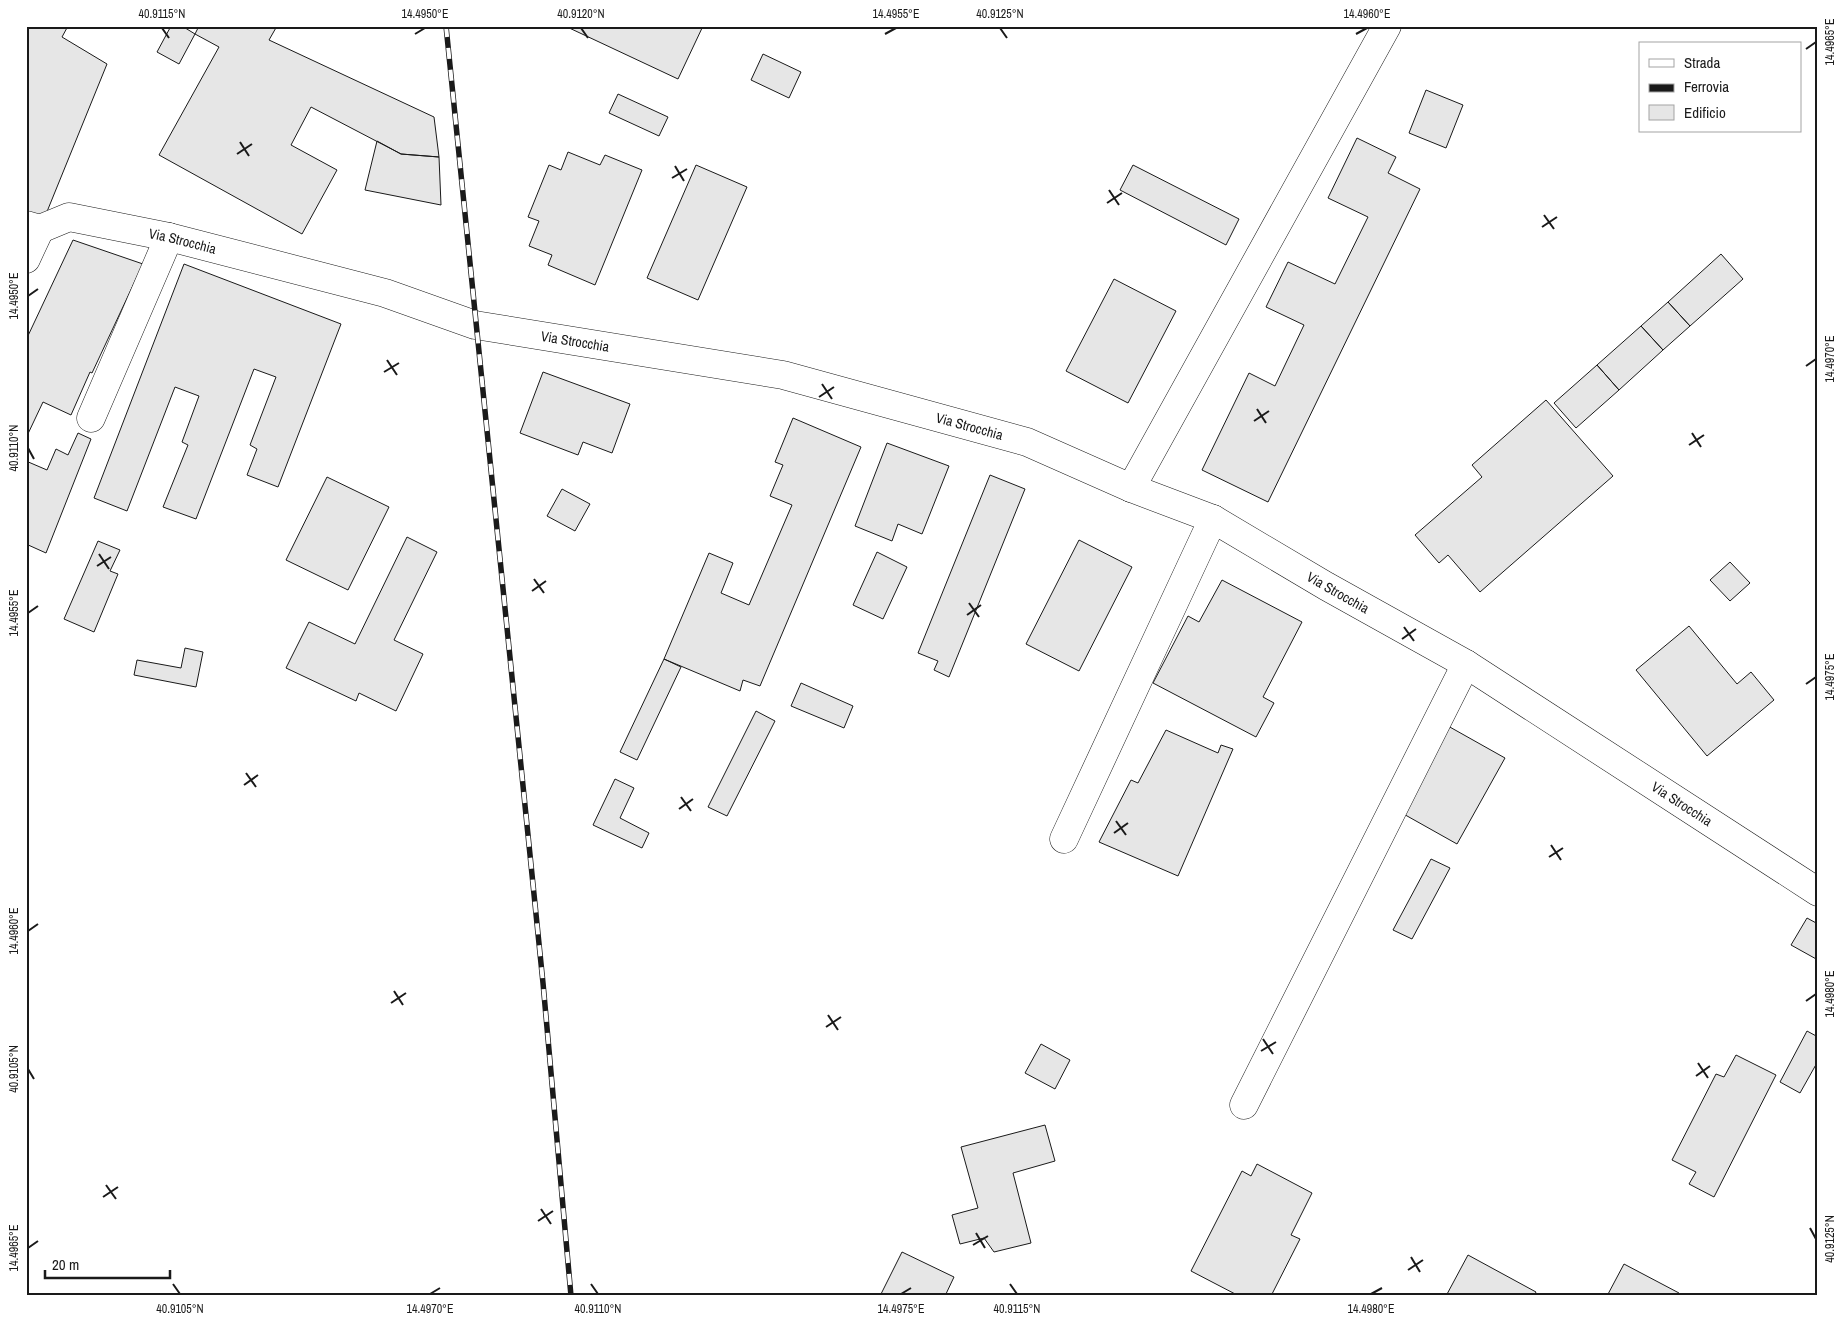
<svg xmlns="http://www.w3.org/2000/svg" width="1844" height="1322" font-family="'Archivo Narrow',sans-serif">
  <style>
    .building { fill: #e6e6e6; stroke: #1a1a1a }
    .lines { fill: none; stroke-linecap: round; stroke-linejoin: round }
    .minor-casing { stroke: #1a1a1a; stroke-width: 29 }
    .minor { stroke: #fff; stroke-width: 28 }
    .rail-casing { stroke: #1a1a1a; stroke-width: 5.5 }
    .rail { stroke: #fff; stroke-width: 4; stroke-dasharray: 11; stroke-linecap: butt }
    .ticks { fill: none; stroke: #1a1a1a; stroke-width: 2 }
    .labels { text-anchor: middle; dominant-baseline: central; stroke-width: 4; stroke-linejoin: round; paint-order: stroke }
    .street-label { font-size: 14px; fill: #1a1a1a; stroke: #fff }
    .neatline { fill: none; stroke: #1a1a1a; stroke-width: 2 }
    .ticks-label { font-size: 12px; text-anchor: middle; fill: #1a1a1a }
  </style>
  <rect width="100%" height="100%" fill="#fff"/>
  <path class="building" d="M26 26H68L62 37 107 64 44 219 26 211Z
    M171 26H182L195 34 179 64 157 52Z
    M199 26H277L269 40 434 117 439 157 401 154 311 107 291 145 337 170 302 234 159 155 219 47 195 34Z
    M565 26H703L678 79Z
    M763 54 801 72 789 98 751 80Z
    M1426 90 1463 105 1446 148 1409 133Z
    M618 94 668 117 659 136 609 113Z
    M1357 138 1396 157 1388 173 1420 189 1268 502 1202 470 1249 373 1275 386 1304 325 1266 307 1288 262 1335 284 1368 217 1328 198Z
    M377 141 401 154 439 157 441 205 365 190Z
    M568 152 600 165 605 155 642 170 595 285 548 265 552 255 529 246 539 221 528 217 549 165 561 170Z
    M696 165 747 187 698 300 647 278Z
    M1133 165 1239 219 1226 245 1120 190Z
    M73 240 143 264 92 373 90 372 71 415 43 402 26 438V340Z
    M1721 254 1743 279 1690 326 1668 302Z
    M184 264 341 324 278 487 247 475 257 449 250 445 276 377 254 369 196 519 163 507 188 445 182 442 199 396 175 387 127 511 94 498Z
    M1114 279 1176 311 1128 403 1066 371Z
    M1668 302 1690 326 1663 350 1641 326Z
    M1641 326 1663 350 1619 390 1597 365Z
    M1597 365 1619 390 1576 428 1554 403Z
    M543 372 630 404 612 453 583 442 578 455 520 433Z
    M1546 400 1613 476 1480 592 1448 555 1439 563 1415 535 1482 477 1472 465Z
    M793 418 861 447 760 686 743 680 740 691 664 659 709 553 733 563 721 593 749 605 792 505 770 496 783 465 775 462Z
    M78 433 91 439 46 553 26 544V461L47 470 56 449 68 455Z
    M887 443 949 466 922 534 898 524 892 541 855 526Z
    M990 475 1025 489 949 677 934 670 938 661 918 653Z
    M327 477 389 507 348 590 286 560Z
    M562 489 590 504 575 531 547 516Z
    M407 537 437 552 394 640 423 654 396 711 359 693 356 701 286 668 309 622 355 644Z
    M1079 540 1132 567 1079 671 1026 644Z
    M98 541 120 550 110 571 118 574 94 632 64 619Z
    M877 552 907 567 883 619 853 605Z
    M1730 562 1750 583 1730 601 1710 580Z
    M1222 580 1302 622 1263 697 1274 703 1256 737 1153 683 1188 616 1199 622Z
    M1689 626 1737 684 1751 672 1774 700 1707 756 1636 670Z
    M185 648 203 652 196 687 134 675 137 660 181 668Z
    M664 659 681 667 637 760 620 752Z
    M801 683 853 706 844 728 791 706Z
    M756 711 775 721 727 816 708 807Z
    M1448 726 1505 758 1457 844 1400 812Z
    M1166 730 1218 753 1221 745 1233 749 1178 876 1099 842 1131 780 1138 783Z
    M615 779 634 788 620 818 649 833 642 848 593 825Z
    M1431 859 1450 868 1412 939 1393 930Z
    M1807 918 1818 924V960L1791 945Z
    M1807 1031 1818 1037V1061L1800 1093 1780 1082Z
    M1041 1044 1070 1060 1055 1089 1025 1073Z
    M1736 1055 1776 1075 1714 1197 1689 1184 1696 1172 1672 1160 1716 1074 1724 1077Z
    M1045 1125 1055 1161 1013 1173 1031 1243 994 1252 984 1238 960 1244 952 1215 978 1208 961 1147Z
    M1257 1164 1312 1193 1291 1235 1300 1239 1271 1296H1239L1191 1271 1242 1171 1251 1176Z
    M902 1252 954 1277 945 1296H880Z
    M1468 1255 1536 1292 1534 1296H1446Z
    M1624 1264 1679 1293 1678 1296H1607Z"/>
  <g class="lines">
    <defs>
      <g id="minor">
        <path id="s1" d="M26 225 40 229 69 217 169 237 385 293 475 325 783 375 1027 442 1131 488 1213 519 1326 586 1466 664 1818 892"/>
        <path d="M26 259 40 229"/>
        <path d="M91 418 169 237"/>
        <path d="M1131 488 1387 26"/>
        <path d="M1064 839 1213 519"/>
        <path d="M1244 1105 1466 664"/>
      </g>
    </defs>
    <use href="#minor" class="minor-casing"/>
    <use href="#minor" class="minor"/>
    <defs>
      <path id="rail" d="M446 26 543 983 571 1296"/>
    </defs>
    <use href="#rail" class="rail-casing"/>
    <use href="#rail" class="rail"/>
  </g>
  <path class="ticks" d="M162 28 169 38M581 28 588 38M1000 28 1007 38M415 34 425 28M885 34 896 28M1356 34 1367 28M1806 49 1816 42M240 142 249 156M237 154 252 144M675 166 684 181M672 178 687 169M1109 190 1119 205M1107 203 1122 193M1544 215 1554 229M1542 227 1557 217M28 296 38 289M387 360 397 375M1806 366 1816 359M384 372 399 363M822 384 832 399M819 397 834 387M1257 409 1266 423M1254 421 1269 411M1692 433 1701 447M1689 445 1704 435M28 448 34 459M99 554 109 569M97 566 111 557M534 579 544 593M532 591 546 581M969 603 979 617M28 613 38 606M967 615 981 605M1404 627 1414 641M1402 639 1416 629M1806 684 1816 677M246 773 256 787M244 785 258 775M681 797 691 811M679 809 693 799M1116 821 1126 835M1114 833 1128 823M1551 845 1561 860M1549 857 1563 848M28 931 38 924M394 991 403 1005M1806 1001 1816 994M391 1003 406 993M828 1015 838 1030M826 1027 841 1017M1263 1039 1273 1054M1261 1051 1276 1042M1698 1063 1708 1078M28 1069 34 1079M1696 1076 1710 1066M106 1185 116 1199M103 1197 118 1187M541 1209 551 1224M538 1221 553 1211M1810 1228 1816 1239M976 1233 985 1248M973 1245 988 1236M28 1248 38 1241M1411 1257 1420 1272M1408 1270 1423 1260M173 1284 180 1294M591 1284 598 1294M1010 1284 1017 1294M430 1294 440 1288M901 1294 911 1288M1371 1294 1382 1288"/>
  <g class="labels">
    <g class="street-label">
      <text stroke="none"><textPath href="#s1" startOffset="162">Via Strocchia</textPath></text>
      <text stroke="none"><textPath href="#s1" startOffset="568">Via Strocchia</textPath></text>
      <text stroke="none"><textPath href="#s1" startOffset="972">Via Strocchia</textPath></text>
      <text stroke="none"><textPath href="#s1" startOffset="1378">Via Strocchia</textPath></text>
      <text stroke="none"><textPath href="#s1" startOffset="1782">Via Strocchia</textPath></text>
    </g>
  </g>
  <rect width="1844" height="1322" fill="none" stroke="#ffffff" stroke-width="55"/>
  <rect x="1639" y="42" width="162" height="90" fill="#ffffff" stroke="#a3a3a3"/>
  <rect x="1649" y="59" width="25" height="8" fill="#ffffff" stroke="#a3a3a3"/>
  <text x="1684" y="68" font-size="15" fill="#1a1a1a">Strada</text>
  <rect x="1649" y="84" width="25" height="8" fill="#1a1a1a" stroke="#a3a3a3"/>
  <text x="1684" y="92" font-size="15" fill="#1a1a1a">Ferrovia</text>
  <rect x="1649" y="105" width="25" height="15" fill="#e6e6e6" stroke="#a3a3a3"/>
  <text x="1684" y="118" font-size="15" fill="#1a1a1a">Edificio</text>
  <path d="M45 1270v8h125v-8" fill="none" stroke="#1a1a1a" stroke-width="2.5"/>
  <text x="52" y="1270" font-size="15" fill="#1a1a1a" stroke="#ffffff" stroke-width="4" paint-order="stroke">20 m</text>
  <rect x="28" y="28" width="1788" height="1266" class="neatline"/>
  <g class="ticks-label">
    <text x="162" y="18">40.9115°N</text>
    <text x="425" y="18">14.4950°E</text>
    <text x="581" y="18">40.9120°N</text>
    <text x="896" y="18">14.4955°E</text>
    <text x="1000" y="18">40.9125°N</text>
    <text x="1367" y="18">14.4960°E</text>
    <text transform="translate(1830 42) rotate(-90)" y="4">14.4965°E</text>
    <text transform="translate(14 296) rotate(-90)" y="4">14.4950°E</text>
    <text transform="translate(1830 359) rotate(-90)" y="4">14.4970°E</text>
    <text transform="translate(14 448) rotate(-90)" y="4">40.9110°N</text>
    <text transform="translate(14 613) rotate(-90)" y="4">14.4955°E</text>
    <text transform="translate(1830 677) rotate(-90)" y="4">14.4975°E</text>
    <text transform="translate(14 931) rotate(-90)" y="4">14.4960°E</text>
    <text transform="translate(1830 994) rotate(-90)" y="4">14.4980°E</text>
    <text transform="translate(14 1069) rotate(-90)" y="4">40.9105°N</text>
    <text transform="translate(1830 1239) rotate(-90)" y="4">40.9125°N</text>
    <text transform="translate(14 1248) rotate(-90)" y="4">14.4965°E</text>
    <text x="180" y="1313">40.9105°N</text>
    <text x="430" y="1313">14.4970°E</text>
    <text x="598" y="1313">40.9110°N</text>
    <text x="901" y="1313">14.4975°E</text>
    <text x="1017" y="1313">40.9115°N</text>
    <text x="1371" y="1313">14.4980°E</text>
  </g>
</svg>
